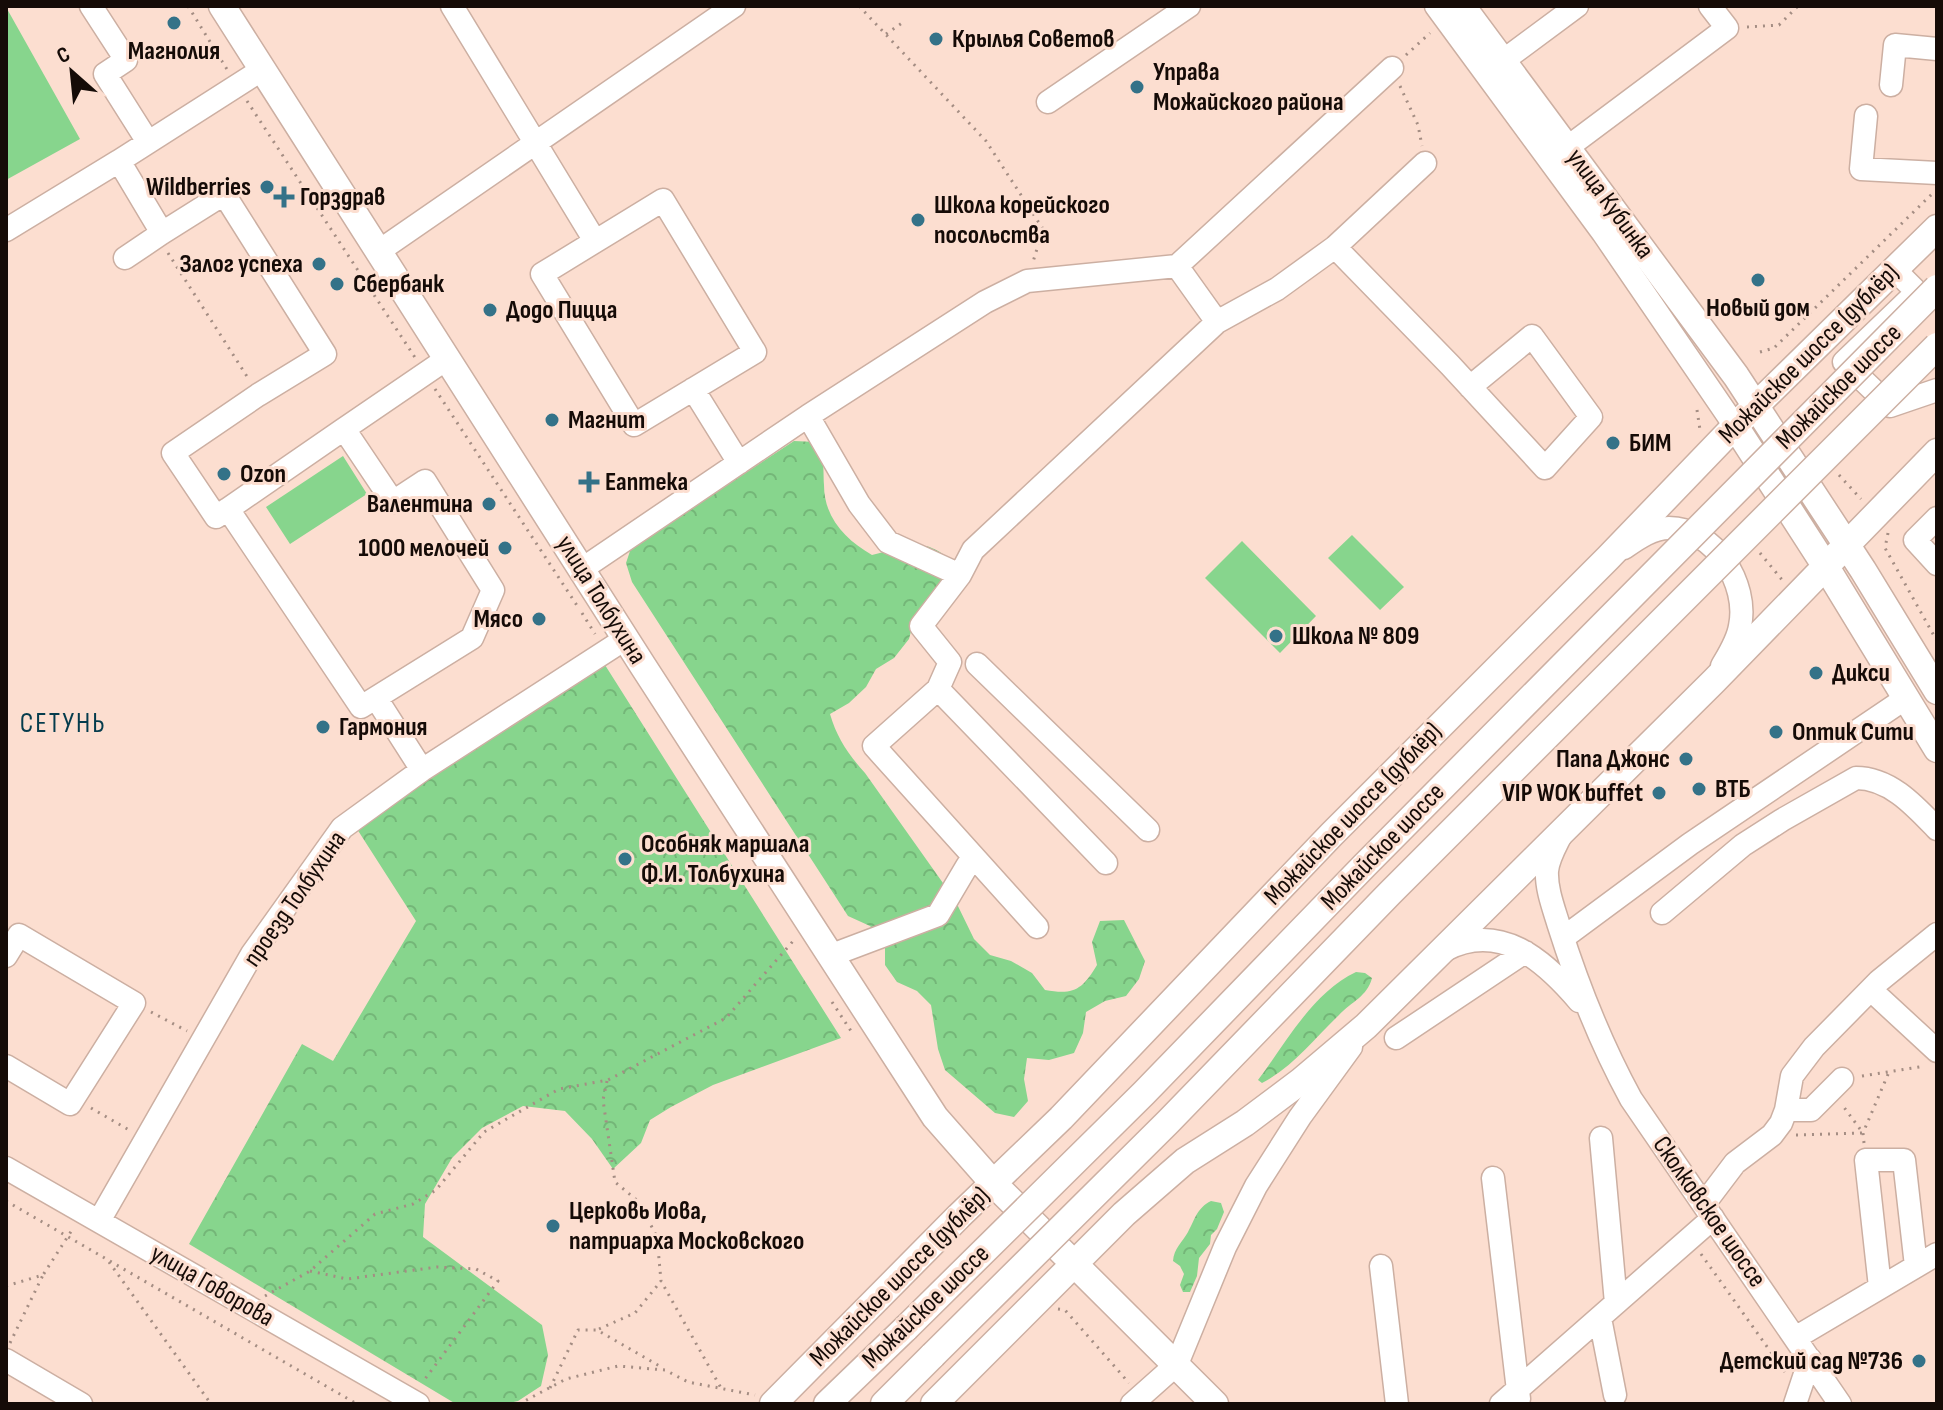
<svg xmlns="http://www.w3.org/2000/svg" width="1943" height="1410" font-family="'Sofia Sans Condensed',sans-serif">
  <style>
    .forest { fill: url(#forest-crowns) }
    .garden { fill: #87d58d }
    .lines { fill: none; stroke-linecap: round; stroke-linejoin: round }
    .minor-casing { stroke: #ccafa2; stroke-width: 25 }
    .major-casing { stroke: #ccafa2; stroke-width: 29 }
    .path { stroke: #a48d83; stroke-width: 3; stroke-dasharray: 2 6; stroke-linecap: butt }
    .minor { stroke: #fff; stroke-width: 22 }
    .major { stroke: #fff; stroke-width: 26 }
    .major-bridge-casing { stroke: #ccafa2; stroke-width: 29; stroke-linecap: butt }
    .major-bridge { stroke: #fff; stroke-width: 26 }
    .poi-dot { fill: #347288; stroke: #fcded0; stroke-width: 3 }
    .labels { text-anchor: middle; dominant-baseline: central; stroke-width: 6; stroke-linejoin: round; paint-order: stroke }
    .poi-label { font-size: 26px; font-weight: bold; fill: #150b07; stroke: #fcded0; text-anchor: start }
    .street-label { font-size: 26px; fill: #150b07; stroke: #fcded0 }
    .neighbourhood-label { font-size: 28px; letter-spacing: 2px; fill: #053c4d; stroke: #fcded0 }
  </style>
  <defs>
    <pattern id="forest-crowns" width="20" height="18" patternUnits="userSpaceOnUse" patternTransform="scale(2)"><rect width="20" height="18" fill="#87d58d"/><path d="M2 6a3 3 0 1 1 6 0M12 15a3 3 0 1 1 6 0" fill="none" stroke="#74b678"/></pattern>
  </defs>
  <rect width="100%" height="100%" fill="#fcded0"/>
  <path class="forest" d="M794 441 816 442C825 461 823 465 824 485 824 518 846 540 872 555 909 546 923 535 954 563L948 590 915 616 909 639 894 658 876 669 866 687 849 703 830 714C837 738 848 754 865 773L955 900 974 939 990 955 1011 961 1032 973 1045 990C1074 995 1082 990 1097 965L1092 942 1100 921 1124 920 1145 961 1139 979 1126 996 1105 1001 1086 1012 1083 1033 1074 1053 1049 1060 1027 1058 1024 1079 1028 1101 1014 1117 995 1113 945 1070 938 1049 931 1005 917 991 897 982 885 965V941L870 926 848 916 632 582 626 563 631 548Z
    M605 665 841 1038 713 1085 671 1107 650 1120 641 1143 613 1169 592 1139 565 1111 523 1106 482 1128 452 1158 425 1204 423 1237 542 1325 548 1355 541 1386 518 1401 504 1404H456L189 1244 302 1044 333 1061 416 921 357 829 372 814Z
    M1356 972 1365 973 1372 978C1367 997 1352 1001 1339 1015 1314 1039 1293 1067 1262 1083L1258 1080C1286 1043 1312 993 1356 972Z
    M1211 1201 1221 1203 1224 1212 1217 1229 1211 1235 1210 1244 1199 1258 1197 1276 1190 1292H1183L1180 1285 1184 1274 1180 1266 1173 1261C1174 1248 1182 1243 1188 1232 1195 1219 1197 1208 1211 1201Z"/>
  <path class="garden" d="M6 7 80 139 6 180Z
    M343 456 367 494 290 544 266 507Z
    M1352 535 1404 587 1380 610 1328 558Z
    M1242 541 1316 616 1280 653 1205 578Z"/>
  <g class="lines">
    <defs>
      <path id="minor" d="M91 6 126 60 105 74 148 142
        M452 6 595 241
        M1436 6 1603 233 1735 426
        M1504 60 1577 6
        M1891 85 1895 45 1937 49
        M1048 102 1189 6
        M1866 116 1861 169 1937 173
        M1568 147 1727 28 1710 6
        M119 161 263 69
        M663 200 755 352 634 425 542 274Z
        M6 230 119 161 162 233 224 194 325 354 258 395 173 453 216 517 228 509 361 707 472 638 493 590 425 481 393 502 344 429 228 509
        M1335 247 1450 365 1545 468 1591 417 1532 336 1470 387
        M379 251 734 6
        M125 258 162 233
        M1177 266 1217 322 1277 289 1335 247 1425 163
        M1895 270 1917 292 1844 362 1890 406 1937 390
        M693 389 739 463
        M808 416 859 504 888 542 960 575 973 550 1217 322
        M344 429 448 358
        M1937 518 1915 540 1937 564
        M1624 548C1637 539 1652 528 1669 528 1714 528 1749 584 1740 626 1738 640 1729 654 1722 666
        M582 569 808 416 985 302 1027 281 1177 266 1392 68
        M960 575 921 626 950 662 938 689 1106 863
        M977 664 1148 830
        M938 689 874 746 1037 927
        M376 698 422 770
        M1560 837C1555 847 1548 859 1547 871 1546 889 1554 909 1559 926 1578 986 1601 1044 1631 1099L1840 1404
        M1662 913 1743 845 1782 820 1856 778C1890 778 1915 806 1937 829
        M1563 938 1690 844 1906 698
        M1445 950C1500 921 1544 960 1579 1001
        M832 955 938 915 967 866
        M6 956 19 935 134 1003 70 1104 6 1066
        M1871 990 1937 1051
        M1396 1038 1525 952
        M1786 1110H1811L1842 1079
        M1601 1138 1616 1303
        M6 1168 418 1404
        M1493 1178 1519 1399
        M1704 1204 1735 1163 1772 1135 1781 1123 1786 1110 1792 1076 1814 1047 1879 981 1937 934
        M99 1221 252 954 342 828 422 770 625 639
        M1381 1266 1397 1404
        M1880 1287 1866 1160H1904L1916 1266
        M1600 1318 1615 1395
        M1795 1338 1937 1254
        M6 1360 81 1404
        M1132 1404 1177 1364 1225 1247 1256 1186 1300 1117 1351 1047
        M1501 1404 1713 1218
        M1795 1404 1810 1359"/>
      <path id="major" d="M222 6 643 666 935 1117 994 1184 1215 1404
        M1462 6 1736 376 1863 570 1937 691
        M1735 426 1826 567 1937 749
        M773 1404 959 1216 1061 1118 1331 835 1608 558 1735 426 1937 228
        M827 1404 906 1328
        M884 1404 933 1355
        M934 1404 1124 1214 1185 1161 1245 1123 1301 1081 1366 1026 1714 681 1937 452"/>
    </defs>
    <use href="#minor" class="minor-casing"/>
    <use href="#major" class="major-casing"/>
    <path class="path" d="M188 6 228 71
      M859 6 986 141 1043 229 1033 262
      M1747 27 1779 25 1798 6
      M886 34 905 21
      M1406 55 1430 33
      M1400 86 1418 125 1422 146
      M247 101 416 359
      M168 253 248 378
      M1760 352 1774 348 1934 192
      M435 389 578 607
      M1697 410 1700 430
      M1839 475 1861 499
      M1888 533 1885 548 1937 641
      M1760 553 1783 581
      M582 613 595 634
      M832 1002 851 1031
      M151 1012 187 1031
      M1862 1076 1925 1066
      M607 1081 603 1100 615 1182 639 1202 657 1237 661 1281 721 1388
      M91 1108 129 1130
      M1796 1135 1863 1133 1843 1106
      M1864 1143 1863 1133 1889 1072
      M6 1201 357 1404
      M1701 1254 1785 1372
      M109 1262 211 1404
      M310 1271 347 1279 437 1267 476 1269 498 1281 422 1383
      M6 1286 43 1275 72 1230
      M265 1296 310 1271 375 1214 413 1204 436 1190 484 1132 559 1089 608 1080 726 1018 794 940
      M1058 1309 1065 1310 1129 1383
      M599 1329 635 1313 661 1281
      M10 1343 43 1275
      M550 1388 578 1330H597L663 1368
      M519 1404 566 1379 618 1366 665 1370 688 1382 755 1395"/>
    <use href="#minor" class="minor"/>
    <use href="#major" class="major"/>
    <defs>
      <path id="major-bridge" d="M906 1328 1144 1093 1364 866 1937 288
        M933 1355 1168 1122 1390 893 1937 346"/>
    </defs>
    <use href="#major-bridge" class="major-bridge-casing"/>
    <use href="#major-bridge" class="major-bridge"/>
  </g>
  <g class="poi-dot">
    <circle cx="174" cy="23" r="8"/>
    <circle cx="936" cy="39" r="8"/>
    <circle cx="1137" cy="87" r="8"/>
    <circle cx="267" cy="187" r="8"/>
    <path d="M280 185h8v8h8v8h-8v8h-8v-8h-8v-8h8z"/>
    <circle cx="918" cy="220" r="8"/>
    <circle cx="319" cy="264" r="8"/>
    <circle cx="1758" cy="280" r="8"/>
    <circle cx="337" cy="284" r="8"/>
    <circle cx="490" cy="310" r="8"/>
    <circle cx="552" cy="420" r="8"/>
    <circle cx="1613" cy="443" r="8"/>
    <circle cx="224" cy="474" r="8"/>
    <path d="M585 470h8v8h8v8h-8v8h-8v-8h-8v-8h8z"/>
    <circle cx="489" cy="504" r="8"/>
    <circle cx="505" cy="548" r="8"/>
    <circle cx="539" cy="619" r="8"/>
    <circle cx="1276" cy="636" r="8"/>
    <circle cx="1816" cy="673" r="8"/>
    <circle cx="323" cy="727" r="8"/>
    <circle cx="1776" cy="732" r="8"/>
    <circle cx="1686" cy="759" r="8"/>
    <circle cx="1699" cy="789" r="8"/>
    <circle cx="1659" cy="793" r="8"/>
    <circle cx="625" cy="859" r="8"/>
    <circle cx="553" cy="1226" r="8"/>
    <circle cx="1919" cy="1361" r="8"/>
  </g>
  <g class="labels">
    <g class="poi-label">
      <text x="952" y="39">Крылья Советов</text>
      <text x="174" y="51" text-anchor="middle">Магнолия</text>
      <text x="1153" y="72">Управа<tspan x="1153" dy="30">Можайского района</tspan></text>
      <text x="251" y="187" text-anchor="end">Wildberries</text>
      <text x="300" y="197">Горздрав</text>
      <text x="934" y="205">Школа корейского<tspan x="934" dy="30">посольства</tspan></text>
      <text x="303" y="264" text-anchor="end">Залог успеха</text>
      <text x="353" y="284">Сбербанк</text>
      <text x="1758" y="308" text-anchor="middle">Новый дом</text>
      <text x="506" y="310">Додо Пицца</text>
      <text x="568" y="420">Магнит</text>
      <text x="1629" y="443">БИМ</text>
      <text x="240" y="474">Ozon</text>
      <text x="605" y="482">Еаптека</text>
      <text x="473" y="504" text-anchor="end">Валентина</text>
      <text x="489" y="548" text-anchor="end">1000 мелочей</text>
      <text x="523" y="619" text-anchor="end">Мясо</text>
      <text x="1292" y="636">Школа № 809</text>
      <text x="1832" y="673">Дикси</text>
      <text x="339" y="727">Гармония</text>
      <text x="1792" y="732">Оптик Сити</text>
      <text x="1670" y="759" text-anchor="end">Папа Джонс</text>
      <text x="1715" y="789">ВТБ</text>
      <text x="1643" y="793" text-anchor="end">VIP WOK buffet</text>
      <text x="641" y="844">Особняк маршала<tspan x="641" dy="30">Ф.И. Толбухина</tspan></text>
      <text x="569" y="1211">Церковь Иова,<tspan x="569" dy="30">патриарха Московского</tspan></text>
      <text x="1903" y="1361" text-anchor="end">Детский сад №736</text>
    </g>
    <g class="street-label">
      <text transform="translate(1610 204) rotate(54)">улица Кубинка</text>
      <text transform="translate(1809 354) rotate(-45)">Можайское шоссе (дублёр)</text>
      <text transform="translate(1839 387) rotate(-45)">Можайское шоссе</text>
      <text transform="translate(601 600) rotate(58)">улица Толбухина</text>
      <text transform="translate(1353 814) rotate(-46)">Можайское шоссе (дублёр)</text>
      <text transform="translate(1383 847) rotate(-46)">Можайское шоссе</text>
      <text transform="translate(295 899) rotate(-55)">проезд Толбухина</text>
      <text transform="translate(1709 1212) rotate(55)">Сколковское шоссе</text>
      <text transform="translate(900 1277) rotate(-45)">Можайское шоссе (дублёр)</text>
      <text transform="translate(212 1286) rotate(30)">улица Говорова</text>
      <text transform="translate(926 1307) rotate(-44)">Можайское шоссе</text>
    </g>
    <g class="neighbourhood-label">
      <text x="63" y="723">СЕТУНЬ</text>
    </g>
  </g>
  <rect width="1943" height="1410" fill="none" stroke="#150b07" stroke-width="16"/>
  <g transform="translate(72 72) rotate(333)" stroke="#fcded0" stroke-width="6" paint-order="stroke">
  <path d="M0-6L14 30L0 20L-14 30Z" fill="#150b07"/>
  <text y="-12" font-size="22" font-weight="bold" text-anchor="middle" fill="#150b07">С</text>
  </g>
</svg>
